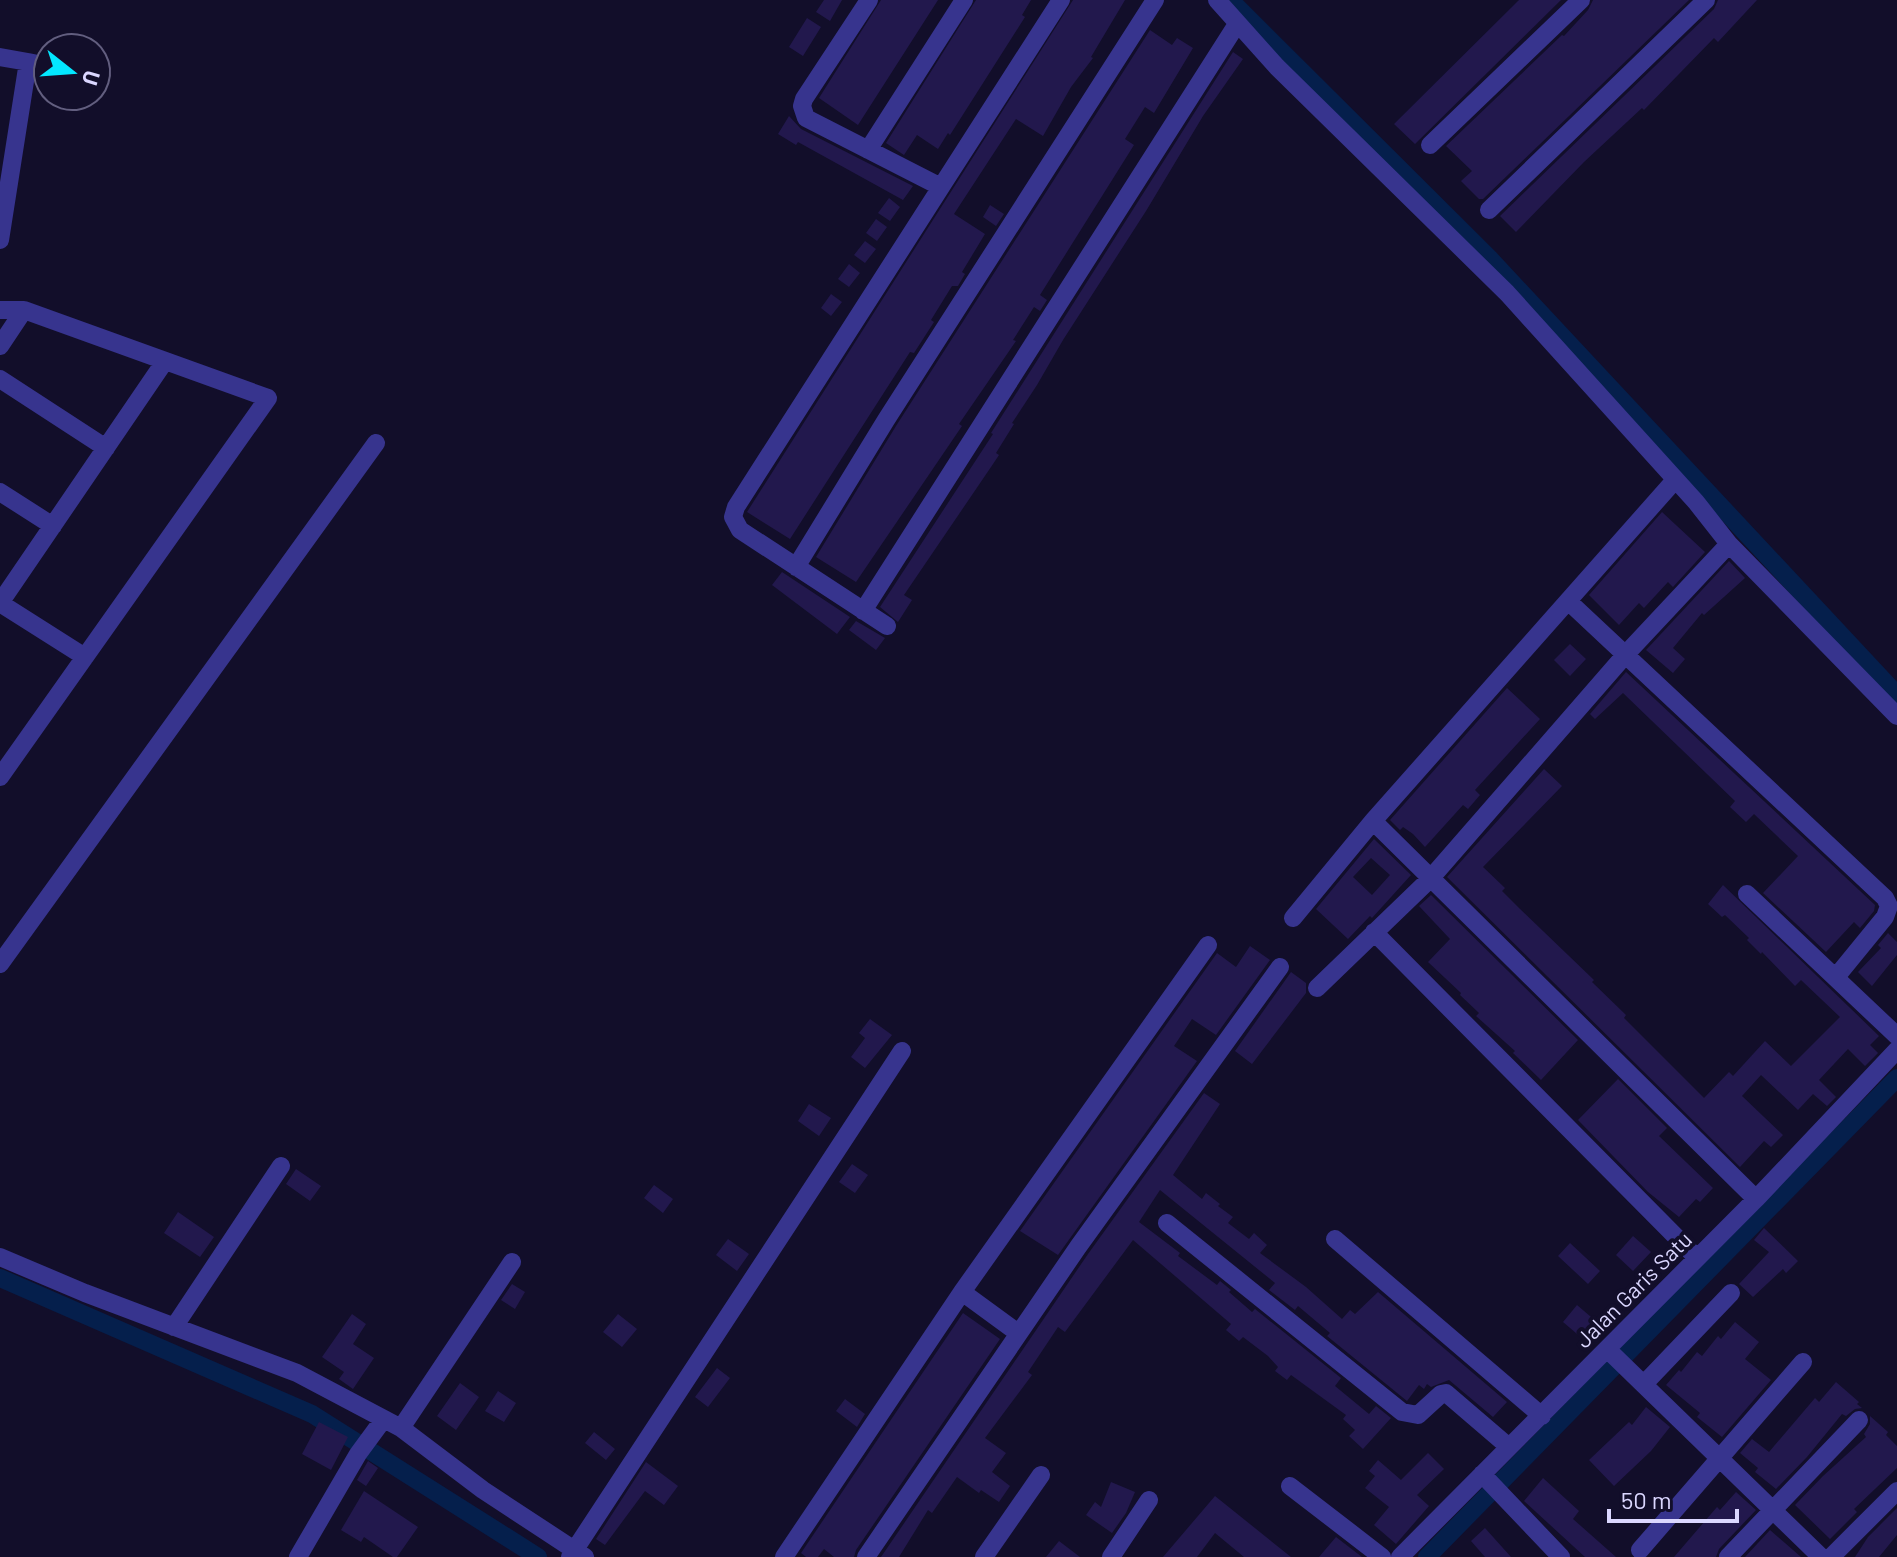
<svg xmlns="http://www.w3.org/2000/svg" width="1897" height="1557" font-family="Barlow,sans-serif">
  <style>
    .lines { fill: none; stroke-linecap: round; stroke-linejoin: round }
    .canal { stroke: #051f4c; stroke-width: 18 }
    .building { fill: #22184d; fill-rule: evenodd }
    .minor { stroke: #37348e; stroke-width: 18 }
    .labels { text-anchor: middle; dominant-baseline: central; stroke-width: 8; stroke-linejoin: round; paint-order: stroke }
    .street-label { font-size: 22px; fill: #dbd7ff; stroke: #120e2a }
  </style>
  <rect width="100%" height="100%" fill="#120e2a"/>
  <g class="lines">
    <path class="canal" d="M1230 0 1490 259 1897 695
      M0 1278 312 1414 538 1557
      M1427 1557 1897 1078"/>
  </g>
  <path class="building" d="M824 0H842L830 21 816 12Z
    M881 0H938L858 125 819 98Z
    M976 0H1031L1022 15 1025 17 950 135 948 133 938 149 917 135 904 155 886 143Z
    M1073 0H1125L1091 57 1093 58 1071 87 1043 136 1016 119 954 214 985 234 962 272 965 274 958 286H952L931 320 934 322 914 353 910 352 790 539 747 512Z
    M1519 0H1561L1415 144 1394 124Z
    M1593 0H1689L1483 199H1479L1461 181 1472 171 1446 146 1562 35 1564 36 1588 10Z
    M1718 0H1757L1718 42 1714 38 1644 110 1642 108 1584 162 1516 232 1500 216 1714 9Z
    M807 18 821 27 803 56 789 47Z
    M1150 30 1172 45 1177 38 1193 48 1154 113 1145 107 1125 139 1134 145 1040 295 1047 300 1040 311 1034 307 1013 340 1016 341 959 424 962 426 856 582 816 557 896 426Z
    M1233 52 1243 59 1203 116 1146 211 1063 340 1037 385 1012 423 1014 424 996 453 999 455 991 467 904 595 912 600 898 622 880 607 993 434 991 433Z
    M789 116 801 129 913 186 903 200 798 142 796 145 778 134Z
    M889 198 900 207 890 221 878 213Z
    M990 205 1004 214 996 226 983 217Z
    M876 219 887 227 877 241 866 233Z
    M865 241 876 249 865 263 854 255Z
    M849 264 860 273 849 287 838 279Z
    M831 294 842 302 831 316 821 308Z
    M1662 512 1705 552 1673 587 1668 582 1644 608 1639 603 1619 625 1589 595Z
    M1729 561 1745 578 1704 615 1702 613 1673 648 1685 659 1673 673 1646 650Z
    M782 572 850 617 837 634 772 585Z
    M856 621 885 638 876 650 849 630Z
    M1570 644 1586 659 1570 676 1554 660Z
    M1626 672 1875 905 1874 911 1860 928 1854 922 1826 952 1763 893 1798 856 1754 814 1746 822 1730 807 1735 801 1623 693 1595 719 1590 714Z
    M1507 688 1540 719 1475 790 1480 795 1468 809 1463 805 1425 847 1413 834 1403 827 1400 830 1390 820Z
    M1544 769 1562 786 1483 867 1505 888 1502 891 1519 908 1594 980 1592 982 1626 1015 1624 1018 1704 1098 1729 1072 1733 1076 1765 1041 1791 1066 1840 1017 1801 980 1795 986 1762 952 1761 954 1747 940 1749 938 1725 915 1722 917 1708 904 1723 885 1879 1036 1870 1045 1878 1053 1865 1066 1848 1049 1819 1080 1836 1097 1827 1106 1813 1094 1798 1110 1761 1075 1742 1096 1783 1135 1771 1147 1764 1141 1740 1167 1447 877Z
    M1374 839 1411 875 1372 918 1370 916 1348 939 1316 909ZM1371 858 1390 875 1372 895 1353 877Z
    M1431 895 1578 1040 1541 1080 1513 1053 1515 1051 1476 1016 1479 1013 1460 995 1461 993 1428 962 1450 939 1419 906Z
    M1888 933 1897 942V955L1872 986 1858 972 1881 948 1878 945Z
    M1250 946 1270 960 1216 1035 1192 1019 1174 1046 1197 1061 1058 1255 1020 1231 1217 953 1236 967Z
    M1291 972 1306 983V993L1252 1064 1235 1051Z
    M870 1019 892 1035 865 1068 851 1057 865 1038 859 1033Z
    M1618 1079 1667 1128 1659 1136 1713 1188 1700 1202 1696 1199 1679 1217 1648 1192 1578 1120Z
    M1204 1093 1220 1104 1173 1175 1202 1199 1206 1193 1220 1204 1218 1206 1233 1217 1228 1223 1249 1239 1254 1233 1267 1245 1260 1253 1306 1287 1342 1319 1350 1310 1355 1314 1378 1292 1507 1402 1493 1417 1449 1380 1431 1387 1427 1384 1424 1389 1419 1385 1407 1401 1327 1336 1330 1333 1298 1306 1295 1310 1269 1290 1275 1283 1160 1190 1139 1222 1180 1253 1178 1256 1217 1285 1220 1281 1231 1290 1229 1292 1252 1312 1255 1309 1341 1378 1335 1386 1369 1414 1376 1406 1391 1418 1363 1449 1349 1436 1355 1430 1343 1419 1346 1415 1291 1375 1287 1380 1275 1371 1278 1367 1268 1356 1243 1337 1239 1341 1226 1330 1231 1324 1133 1240 1065 1332 1058 1327 1028 1372 1032 1375 985 1438 1006 1453 992 1472 1010 1486 999 1502 981 1490 979 1493 957 1477 932 1513 928 1510 899 1557H881L1088 1254Z
    M809 1104 831 1118 819 1136 798 1121Z
    M852 1164 868 1175 855 1193 839 1182Z
    M296 1169 321 1186 310 1201 286 1184Z
    M654 1185 673 1199 663 1213 644 1198Z
    M178 1212 214 1237 200 1257 164 1233Z
    M1764 1228 1798 1261 1786 1273 1783 1269 1753 1297 1739 1284 1769 1252 1754 1240Z
    M1633 1236 1651 1252 1633 1271 1616 1255Z
    M728 1239 749 1254 737 1271 716 1255Z
    M1570 1243 1600 1271 1588 1284 1558 1256Z
    M512 1284 525 1292 515 1309 501 1300Z
    M1577 1305 1604 1328 1590 1345 1563 1322Z
    M963 1313 1000 1339 856 1550 854 1557H834L824 1549 818 1557H806L801 1553Z
    M352 1314 366 1324 353 1344 374 1358 353 1389 339 1379 344 1372 322 1357Z
    M618 1314 637 1329 622 1347 603 1332Z
    M1735 1322 1759 1342 1745 1359 1771 1380 1722 1437 1697 1417 1700 1413 1666 1385 1679 1370 1681 1372 1697 1352 1702 1356 1718 1336 1721 1339Z
    M717 1368 730 1378 708 1407 695 1397Z
    M1836 1382 1859 1402 1857 1404 1862 1408 1855 1409 1846 1416 1842 1414 1807 1457 1776 1489 1755 1472 1758 1468 1740 1453 1752 1439 1769 1452 1815 1398 1819 1402Z
    M460 1383 479 1397 456 1430 437 1416Z
    M498 1391 516 1403 504 1422 485 1411Z
    M845 1399 865 1414 857 1427 836 1411Z
    M1646 1407 1670 1427 1651 1451 1614 1486 1589 1460 1629 1422 1632 1425Z
    M1870 1416 1888 1432 1886 1435 1897 1446V1468L1854 1509 1857 1512 1830 1539 1795 1505 1823 1476 1866 1437 1864 1434 1870 1424Z
    M319 1422 348 1437 331 1470 302 1454Z
    M594 1432 615 1449 606 1460 585 1443Z
    M1428 1453 1444 1469 1417 1495 1429 1506 1396 1544 1374 1525 1389 1507 1365 1488 1375 1476 1369 1471 1378 1460 1401 1480Z
    M368 1461 378 1468 366 1486 357 1480Z
    M646 1462 678 1486 664 1505 645 1491 605 1545 596 1539Z
    M1543 1478 1579 1511 1573 1519 1616 1557H1585L1524 1501Z
    M1111 1482 1135 1492 1126 1513 1112 1533 1086 1515 1095 1502 1101 1507Z
    M364 1491 418 1527 397 1557H393L364 1537 361 1542 341 1530Z
    M1736 1492 1756 1510 1719 1549 1716 1557H1674L1717 1507 1720 1510Z
    M1215 1496 1291 1557H1244L1215 1533 1197 1557H1163Z
    M1897 1508V1535L1879 1557H1855L1868 1537Z
    M1485 1528 1511 1557H1485L1471 1541Z
    M1770 1530 1785 1543 1801 1557H1745Z
    M1336 1537 1362 1557H1319Z
    M1059 1541 1080 1557H1046Z"/>
  <g class="lines">
    <path class="minor" d="M869 0 804 99 802 106 806 118 941 187 736 507 733 517 740 530 887 626
      M1217 0 1277 67 1507 293 1696 502 1729 544 1897 716
      M0 57 28 62 0 240
      M28 62 48 66
      M1430 145 1581 0
      M868 150 964 0
      M941 187 1061 0
      M1489 210 1706 0
      M0 310H24L0 346
      M0 379 106 448
      M1675 480 1373 821 1756 1199
      M0 492 53 526
      M796 567 886 420 1155 0
      M1568 601 1885 898 1889 906 1885 917 1836 977
      M0 603 165 361
      M0 603 85 657
      M863 611 1237 24
      M0 777 268 398 24 310
      M1747 894 1897 1036
      M1293 918 1373 821
      M1374 932 1697 1258
      M0 964 376 443
      M1317 988 1430 879 1626 654 1729 544
      M1167 1223 1402 1412 1418 1415 1441 1394 1446 1393 1509 1447
      M1335 1239 1542 1416
      M0 1257 85 1293 297 1373 401 1428 483 1490 585 1557
      M962 1292 1018 1333
      M174 1327 281 1166
      M1607 1349 1821 1557
      M1644 1384 1731 1293
      M401 1428 512 1262
      M1482 1474 1561 1557
      M1290 1486 1382 1557
      M1640 1550 1803 1362
      M298 1557 358 1454 383 1420
      M570 1557 902 1051
      M784 1557 962 1292 1208 945
      M866 1557 1078 1247 1280 967
      M984 1557 1041 1475
      M1111 1557 1149 1500
      M1400 1557 1756 1199 1897 1050
      M1728 1557 1859 1420
      M1831 1557 1897 1491"/>
  </g>
  <g class="labels">
    <g class="street-label">
      <text transform="translate(1633 1289) rotate(-45)">Jalan Garis Satu</text>
    </g>
  </g>
  <g transform="translate(72 72) rotate(107)"><circle r="38" fill="#120e2a" stroke="#625e7f" stroke-width="2"/>
  <path d="M0-6L14 30L0 20L-14 30Z" fill="#03e7ff"/>
  <text y="-12" font-size="22" font-weight="bold" text-anchor="middle" fill="#dbd7ff">U</text>
  </g>
  <path d="M1609 1509v12h128v-12" fill="none" stroke="#dbd7ff" stroke-width="4"/>
  <text x="1621" y="1509" font-size="24" fill="#dbd7ff" stroke="#120e2a" stroke-width="6" paint-order="stroke">50 m</text>
</svg>
